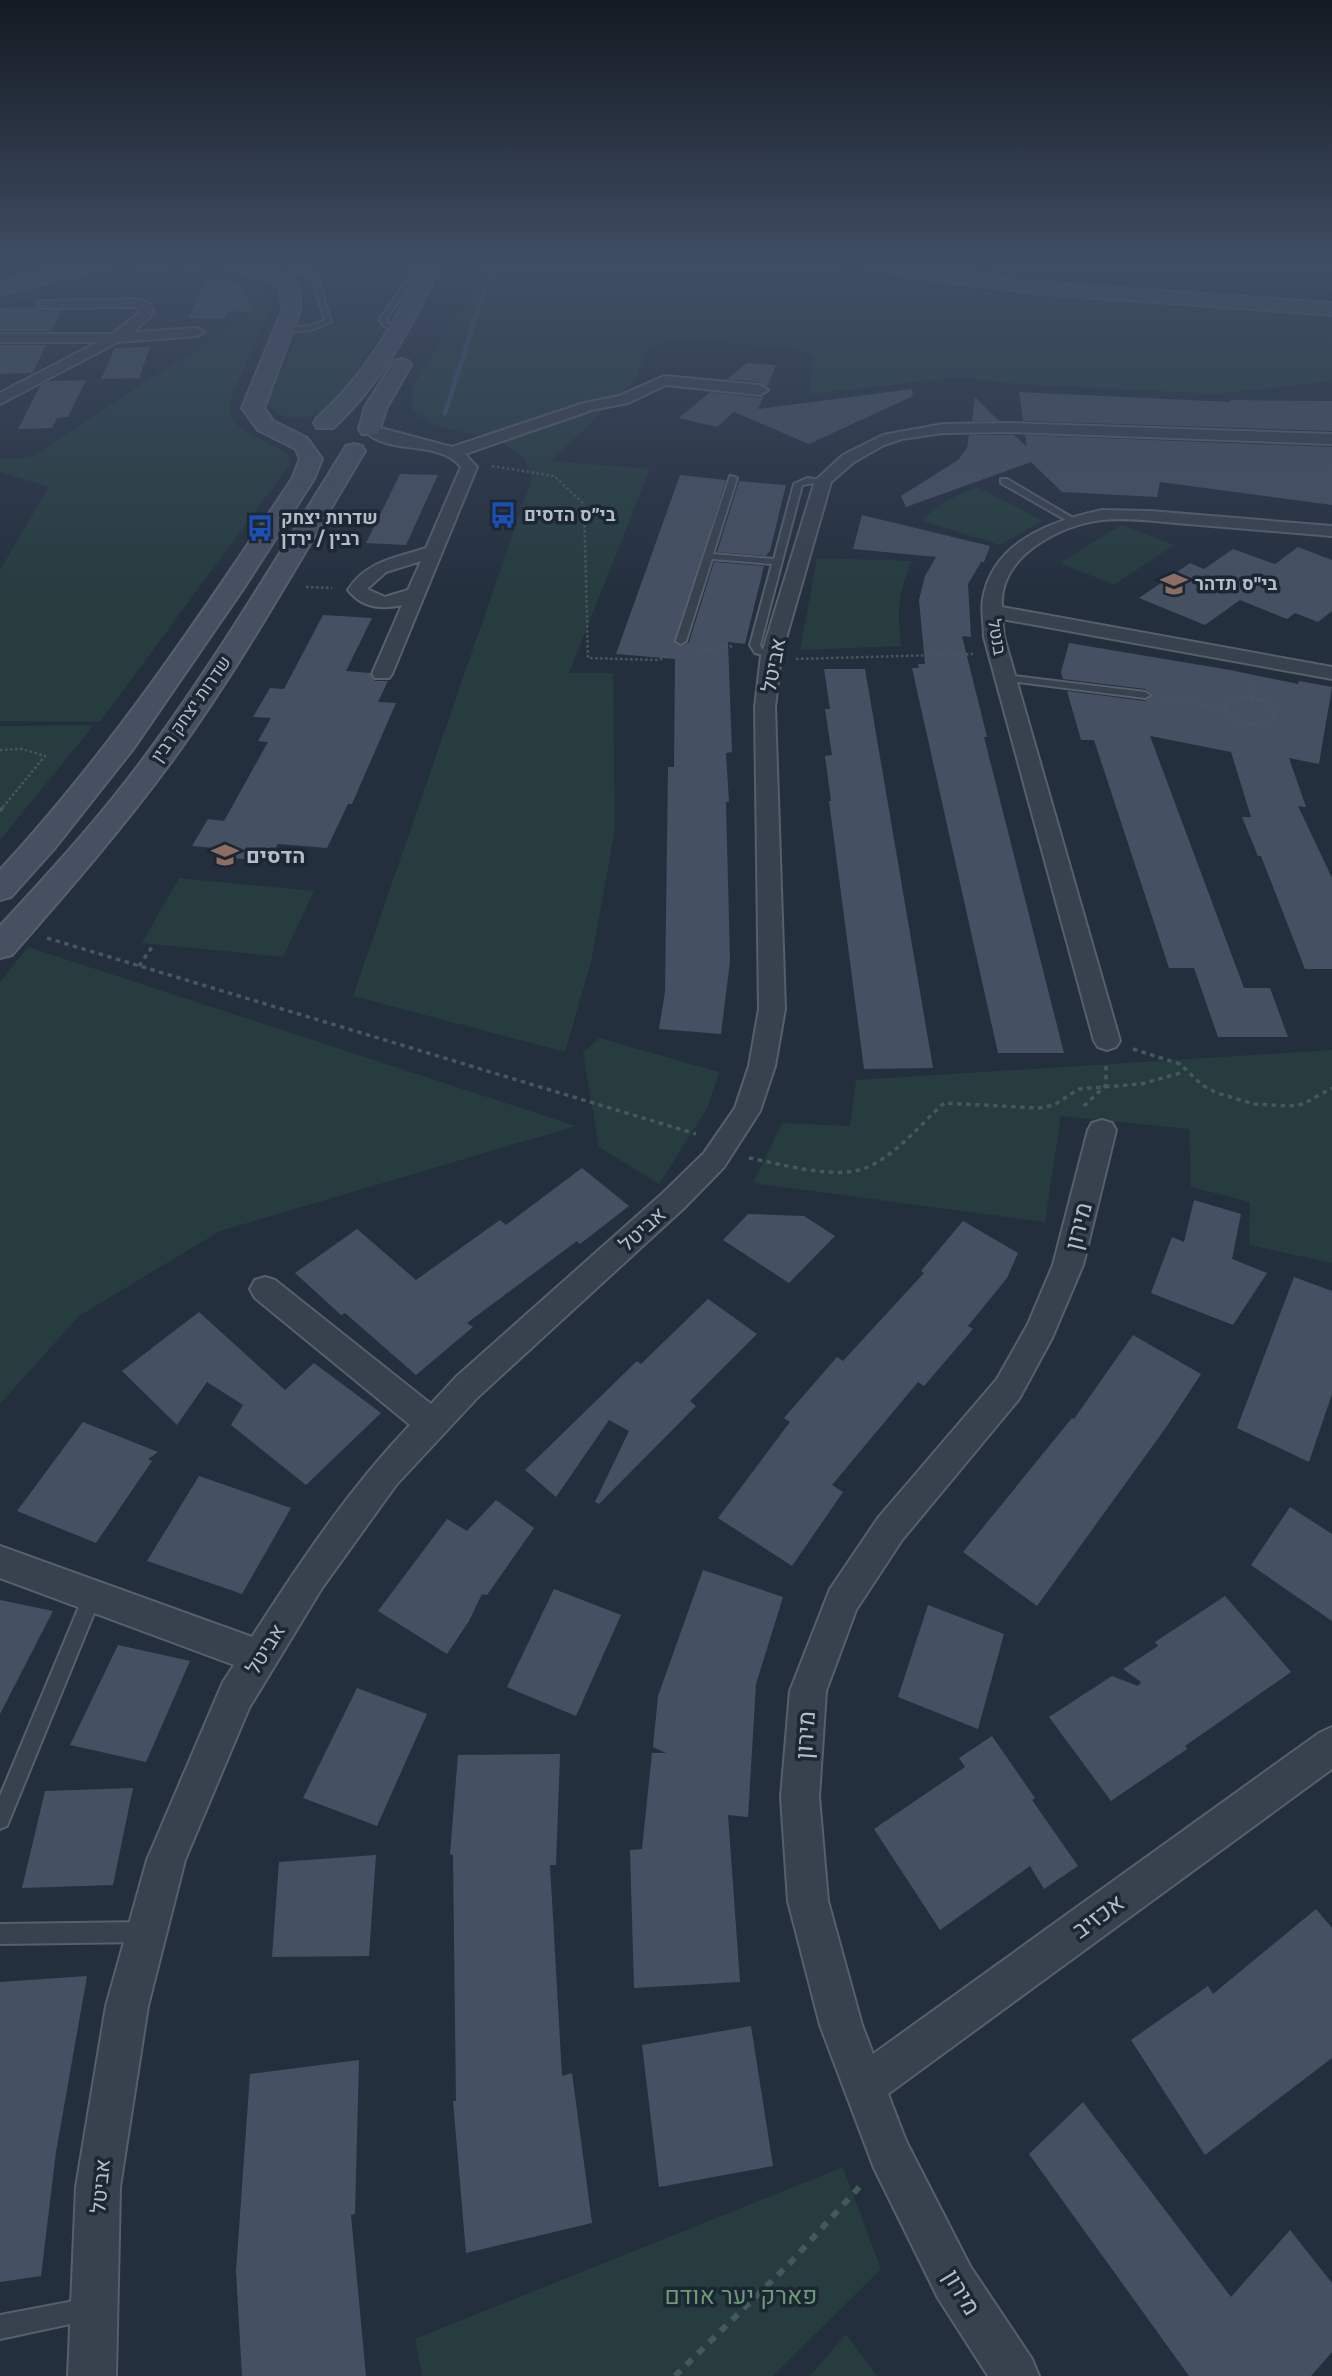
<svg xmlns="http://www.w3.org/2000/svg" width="1332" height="2376" font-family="Montserrat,Heebo,sans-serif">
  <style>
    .green { fill: #263c3f }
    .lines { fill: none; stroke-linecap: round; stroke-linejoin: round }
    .stream { stroke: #394c67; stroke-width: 5 }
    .building { fill: #455162 }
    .lane-casing { stroke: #565f6c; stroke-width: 4 }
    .street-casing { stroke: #565f6c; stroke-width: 4 }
    .secondary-casing { stroke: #565f6c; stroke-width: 4 }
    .path-far2 { stroke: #44595c; stroke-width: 2.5; stroke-dasharray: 2.5 2.5; stroke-linecap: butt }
    .path-far1 { stroke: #44595c; stroke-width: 3.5; stroke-dasharray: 4.5 4.5; stroke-linecap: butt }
    .path { stroke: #44595c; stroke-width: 6; stroke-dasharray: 8 8; stroke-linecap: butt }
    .lane { fill: #38414e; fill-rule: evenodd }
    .street { fill: #38414e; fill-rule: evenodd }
    .secondary { fill: #465061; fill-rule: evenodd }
    .labels { text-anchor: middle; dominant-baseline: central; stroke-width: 7; stroke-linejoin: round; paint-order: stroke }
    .far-poi-label { font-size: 18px; font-weight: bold; fill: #b4bcc9; stroke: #1d2633; text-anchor: start }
    .far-street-label { font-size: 18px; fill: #b4bcc9; stroke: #1d2633 }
    .street-label { font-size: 21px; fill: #b4bcc9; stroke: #1d2633 }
    .poi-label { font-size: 21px; font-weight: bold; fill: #b4bcc9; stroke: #1d2633; text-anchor: start }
    .near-street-label { font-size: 24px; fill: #b4bcc9; stroke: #1d2633 }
    .near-park-label { font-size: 24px; fill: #6b9a76; stroke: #1d2633 }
  </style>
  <rect width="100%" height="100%" fill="#242f3e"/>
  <path class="green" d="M196 264C231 267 257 269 272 304L231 398 230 415 239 428 287 453 290 464 100 722 0 721V570L49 487 0 472V459L30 458 229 327 252 307 246 287C186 255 101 280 39 297 87 258 138 264 196 264Z
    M477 264H837L978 291 1332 317V381L1215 394 1019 384 959 377 810 394 812 357 801 350 683 338 649 346 634 381 551 461 650 469 569 673H613L615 829 591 962 565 1052 353 996 532 478 524 458 501 442 429 423 413 411 411 389 463 306Z
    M931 264H1332V291L1303 287 1026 276Z
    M51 281 31 299 0 306V296Z
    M343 320H365L383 331C370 350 345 393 329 407 318 417 303 419 289 417 279 416 271 412 267 403L298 334 332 329Z
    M977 487 1043 521 1000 545 921 520 946 501Z
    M1121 525 1174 545 1114 585 1060 563Z
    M817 558 912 561C898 594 897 611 901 646L800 650Z
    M94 725 0 840V726Z
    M179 878 314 891 283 957 142 943Z
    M28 947 576 1126 220 1231 79 1316 0 1404V982Z
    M599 1038 719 1072 708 1107 659 1184 599 1147 583 1053Z
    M1332 1050V1263L1249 1245 1250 1202 1191 1187 1189 1129 1061 1116 1045 1222 753 1183 782 1123 850 1126 856 1080Z
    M843 2167 881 2269 773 2376H422L415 2339Z
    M846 2334 877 2376H810Z"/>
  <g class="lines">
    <path class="stream" d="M445 413 489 276 516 264"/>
  </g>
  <path class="building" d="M207 279 239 283 255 312 229 311 224 319 188 318Z
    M36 307 42 311 61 310 52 331H0V308Z
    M0 345H46L33 373 0 374Z
    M150 347 139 378 101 379 115 348Z
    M747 363 776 365 767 387 760 382 727 379Z
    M86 380 68 417 57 418 52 428 18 429 40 386 49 381Z
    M912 389 913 396 809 444 734 412 717 427 679 418 710 392 760 398 764 396 758 409Z
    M1019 392 1231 402 1230 400 1332 401V431L1023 421Z
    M975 397 999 421H972Z
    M969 435H1014L1027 447 1025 435 1332 447V505L1160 482 1157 497 1062 492 1031 462 906 507 901 496 958 460 967 448Z
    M400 474 438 475 406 545 366 543Z
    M680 475 726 480 675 643 682 646 689 642 714 562 764 566 745 644 728 642 732 752 726 753 729 802H726L730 961 721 1034 659 1029 665 992 668 767H674L675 659 616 654Z
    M739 481 786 485 770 551 766 556 717 552Z
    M862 515 990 546 984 562H981L968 584 971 637 962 636 987 737H984L1064 1053H998L912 668H919L918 664H925L919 600 925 576 936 557 853 549Z
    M1298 547 1332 560V611L1318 622 1295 613 1287 619 1240 600 1205 625 1139 598 1190 563 1204 569 1233 549 1275 564Z
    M323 615 372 618 346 671 370 673 375 681H388L378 702 396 703 352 804H348L327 848 278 844 268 861 232 858 236 850 192 846 208 819 224 821 268 742 258 741 271 718 253 717 270 688 284 689Z
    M1069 643 1230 670 1298 684 1299 681 1332 687 1319 764 1289 758 1306 807 1298 806 1332 878V969H1305L1261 856H1258L1242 817H1251L1231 752 1150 736 1244 988H1270L1288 1037H1218L1194 968H1169L1094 740H1081L1067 691 1145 701 1152 694 1145 689 1063 679 1061 672Z
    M824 669H865L933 1068 864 1069 829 801H831L825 756 832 755 825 709H830Z
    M582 1168 629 1206 580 1244 577 1241 467 1323 473 1327 416 1375 345 1313 341 1315 295 1273 357 1229 416 1280 500 1220 506 1225Z
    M1194 1200 1241 1214 1232 1259 1267 1273 1233 1325 1151 1293 1172 1237 1184 1242Z
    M748 1214 804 1216 835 1236 789 1283 723 1240Z
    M963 1221 1018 1253 1007 1278 968 1326 973 1329 924 1386 918 1382 832 1485 843 1492 792 1566 718 1518 790 1422 784 1418 837 1357 843 1361 924 1273 921 1271Z
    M1294 1277 1332 1291V1394L1309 1462 1237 1428Z
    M708 1299 757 1334 690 1401 696 1406 599 1504 595 1502 629 1431 609 1420 556 1497 525 1470 637 1361 641 1364Z
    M199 1312 285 1390 314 1363 381 1413 306 1485 231 1425 243 1405 207 1382 177 1425 122 1371Z
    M1133 1335 1201 1374 1167 1426 1037 1606 963 1552 1072 1418 1074 1419Z
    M83 1422 158 1452 148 1459 152 1461 96 1543 17 1511Z
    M199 1476 291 1508 242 1594 147 1561Z
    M496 1500 534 1528 487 1595 482 1594 469 1621 447 1654 378 1611 447 1519 467 1531Z
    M1290 1507 1332 1534V1621L1251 1565Z
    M703 1570 783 1597 756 1684 748 1817 728 1815 740 1982 634 1988 630 1850 642 1849 652 1753H666L653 1747 658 1696Z
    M554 1589 621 1615 576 1716 507 1687Z
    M1225 1596 1291 1672 1185 1746 1187 1749 1111 1801 1049 1717 1112 1676 1138 1686 1141 1682 1123 1669 1158 1646 1155 1642Z
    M0 1600 53 1611 0 1714Z
    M928 1605 1004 1634 978 1729 898 1697Z
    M118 1645 190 1661 146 1762 70 1745Z
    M357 1688 427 1714 377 1826 303 1798Z
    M992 1736 1035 1798 1032 1800 1078 1866 1044 1889 1030 1866 940 1930 874 1829 965 1767 959 1758Z
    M560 1754 556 1865H550L562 2076 572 2073 592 2223 466 2253 453 2101H456L453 1855 450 1854 458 1755Z
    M133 1788 113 1885 22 1888 45 1791Z
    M376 1855 369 1956 272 1957 279 1862Z
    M1316 1909 1332 1928V2058L1205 2155 1131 2040 1208 1986 1213 1994Z
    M87 1976 56 2152 41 2276 0 2282V1982Z
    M751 2026 773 2166 659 2187 642 2045Z
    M359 2060 355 2214 351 2215 366 2376H242L236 2271 250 2074Z
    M1083 2102 1231 2297 1290 2230 1332 2283V2352L1311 2376H1189L1029 2154Z"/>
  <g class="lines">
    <defs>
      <path id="lane" d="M285 264H292L318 279 331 322 311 330 280 333V329L310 326 325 320 313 281Z
        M413 264H419L417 274 386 320 388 324 402 328 398 330 384 326 379 320 411 274Z
        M730 476 737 478 713 554 774 559 794 484 807 478 827 481 802 485 760 645 762 649 774 654V658L755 653 750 645 772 564 712 559 686 641 681 644 676 641Z
        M1001 479H1007L1078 521 1071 523 1001 483Z
        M1006 675 1145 692 1150 695 1145 698 1003 680V676Z
        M92 1588 98 1590 101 1596 7 1826 0 1829V1796L86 1590Z
        M145 1922 152 1925 155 1932 152 1939 145 1942 0 1944V1924Z
        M90 2298 98 2302 102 2310 98 2318 0 2339V2315Z"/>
      <path id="street" d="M138 299 150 304 154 313 133 332 197 328 204 332 197 336 118 342 0 404V393L98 342H0V334H112L140 312 135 307 43 308 38 307V301Z
        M664 376 760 385 768 390 760 395 666 385 628 403 592 410 465 454 477 467 392 674 389 678H375L372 674 402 605C381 610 361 607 348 590 366 561 396 558 426 548L461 467C439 439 389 456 365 431L367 428 373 426 452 447 584 403 619 396ZM421 561 408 590 385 597 367 589 386 572Z
        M1009 423 1332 434V444L1009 432 943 433 902 439 884 445 854 462 831 482 781 656 775 707 785 1009 775 1066 760 1111 724 1167 684 1208 478 1397 396 1485 322 1588 249 1708 185 1860 148 2006 120 2187 116 2376H68L76 2187 106 2006 147 1860 223 1682 234 1665 0 1578V1546L252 1637C300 1562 349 1489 410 1425L255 1298 250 1289 255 1280 265 1277 275 1280 431 1404 456 1377 664 1192 704 1153 735 1108 749 1066 759 1009 755 707 761 656 815 481 843 455 883 435 943 424Z
        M1102 510 1150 511 1332 526V536C1284 532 1236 528 1188 524 1160 522 1130 517 1102 520 1059 525 998 557 1002 607L1332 667V679L1002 619 1004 637 1120 1041 1116 1047 1107 1050 1098 1047 1094 1041 984 637C984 625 981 611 983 599 993 541 1052 521 1102 510Z
        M1102 1120 1112 1123 1116 1130 1083 1265 1052 1338 1019 1399 902 1540 856 1610 826 1691 819 1797 828 1901 862 2025 873 2054 1319 1733 1332 1727V1769L888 2094 906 2141 970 2266 1032 2359 1039 2376H988L938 2298 874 2168 820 2025 788 1901 781 1797 790 1691 830 1589 878 1518 997 1379 1028 1324 1053 1265 1088 1130 1092 1123Z"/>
      <path id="secondary" d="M77 264H107L104 268 0 294V282Z
        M228 264H253L292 278C299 288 301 297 301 308L264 408 273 421 307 438 322 459 314 479 245 586 133 749 54 849 11 897 0 900V870C111 750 201 615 292 479L300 459 296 449 258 430 242 408 283 308 278 285 231 268Z
        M423 264H441C414 323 381 384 333 428H317L314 423 317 418C364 377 396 320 423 264Z
        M865 264H902L1045 283 1332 303V315L1045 294 931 280 874 269Z
        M401 359 408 361 411 365 387 407 378 434H362L359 429 365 407 394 361Z
        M354 444 362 446 365 451C302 556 243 663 171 762 121 830 67 892 12 955L0 958V926C53 869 106 811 152 747 221 652 281 551 343 451L346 446Z"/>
    </defs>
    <use href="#lane" class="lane-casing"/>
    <use href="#street" class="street-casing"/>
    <use href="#secondary" class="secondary-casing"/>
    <path class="path-far2" d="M492 466 554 476 584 504 588 658 658 660 668 656
      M306 587 332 588
      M700 651 733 646
      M796 659 973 654
      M1165 697 1226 709
      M1236 698C1253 697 1272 699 1275 718 1258 728 1232 727 1226 705Z
      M1252 698 1254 682
      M0 750 22 749 45 756 3 807"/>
    <path class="path-far1" d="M0 811 4 806
      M47 938 696 1134
      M139 966 152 947
      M1133 1049 1180 1064 1202 1085 1217 1093 1254 1104 1289 1106 1303 1104 1332 1088
      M1084 1106 1106 1085V1065
      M749 1158C782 1164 837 1181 868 1167 898 1153 921 1124 944 1103L1039 1108 1054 1105 1079 1089 1141 1084 1184 1072"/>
    <path class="path" d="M675 2376 791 2262 863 2183"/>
    <use href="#lane" class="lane"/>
    <use href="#street" class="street"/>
    <use href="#secondary" class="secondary"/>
  </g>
  <linearGradient id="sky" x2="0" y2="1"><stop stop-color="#141a22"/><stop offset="0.44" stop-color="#3f4d63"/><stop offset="1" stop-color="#3f4d63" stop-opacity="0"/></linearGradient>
  <rect width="1332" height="596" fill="url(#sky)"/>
  <defs>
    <symbol id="bus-bare" viewBox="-9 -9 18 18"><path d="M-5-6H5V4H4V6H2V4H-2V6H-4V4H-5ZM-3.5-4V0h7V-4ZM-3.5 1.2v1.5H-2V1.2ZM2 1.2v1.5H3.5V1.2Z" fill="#1a4fb4" stroke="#1d2633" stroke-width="2.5" paint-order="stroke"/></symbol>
    <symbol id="school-bare" viewBox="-9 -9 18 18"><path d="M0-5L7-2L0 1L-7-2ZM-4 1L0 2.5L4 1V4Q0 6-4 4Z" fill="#8d6e63" stroke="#1d2633" stroke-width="2.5" paint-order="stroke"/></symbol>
  </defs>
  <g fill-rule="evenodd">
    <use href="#bus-bare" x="484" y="496" width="38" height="38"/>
    <use href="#bus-bare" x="241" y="509" width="38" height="38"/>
    <use href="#school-bare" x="1155" y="565" width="38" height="38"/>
    <use href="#school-bare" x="206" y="836" width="38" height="38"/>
  </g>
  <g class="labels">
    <g class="far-poi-label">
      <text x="524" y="515">בי״ס הדסים</text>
      <text x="281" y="518">שדרות יצחק<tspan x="281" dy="21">רבין / ירדן</tspan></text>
      <text x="1195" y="584">בי"ס תדהר</text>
    </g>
    <g class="far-street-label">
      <text transform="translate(997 637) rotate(80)">בנטל</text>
      <text transform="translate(191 709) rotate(-55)">שדרות יצחק רבין</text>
    </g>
    <g class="street-label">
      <text transform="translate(773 665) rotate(-79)">אביטל</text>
      <text transform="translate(642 1229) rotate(-42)">אביטל</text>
      <text transform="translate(265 1649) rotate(-58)">אביטל</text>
      <text transform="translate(100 2186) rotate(-85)">אביטל</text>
    </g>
    <g class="poi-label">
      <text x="246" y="855">הדסים</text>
    </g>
    <g class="near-street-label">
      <text transform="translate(1078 1226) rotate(-76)">מירון</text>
      <text transform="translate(805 1735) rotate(-86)">מירון</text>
      <text transform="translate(1098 1916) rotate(-36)">אכזיב</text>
      <text transform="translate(962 2292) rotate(59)">מירון</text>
    </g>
    <g class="near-park-label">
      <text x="741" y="2295">פארק יער אודם</text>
    </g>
  </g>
</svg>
